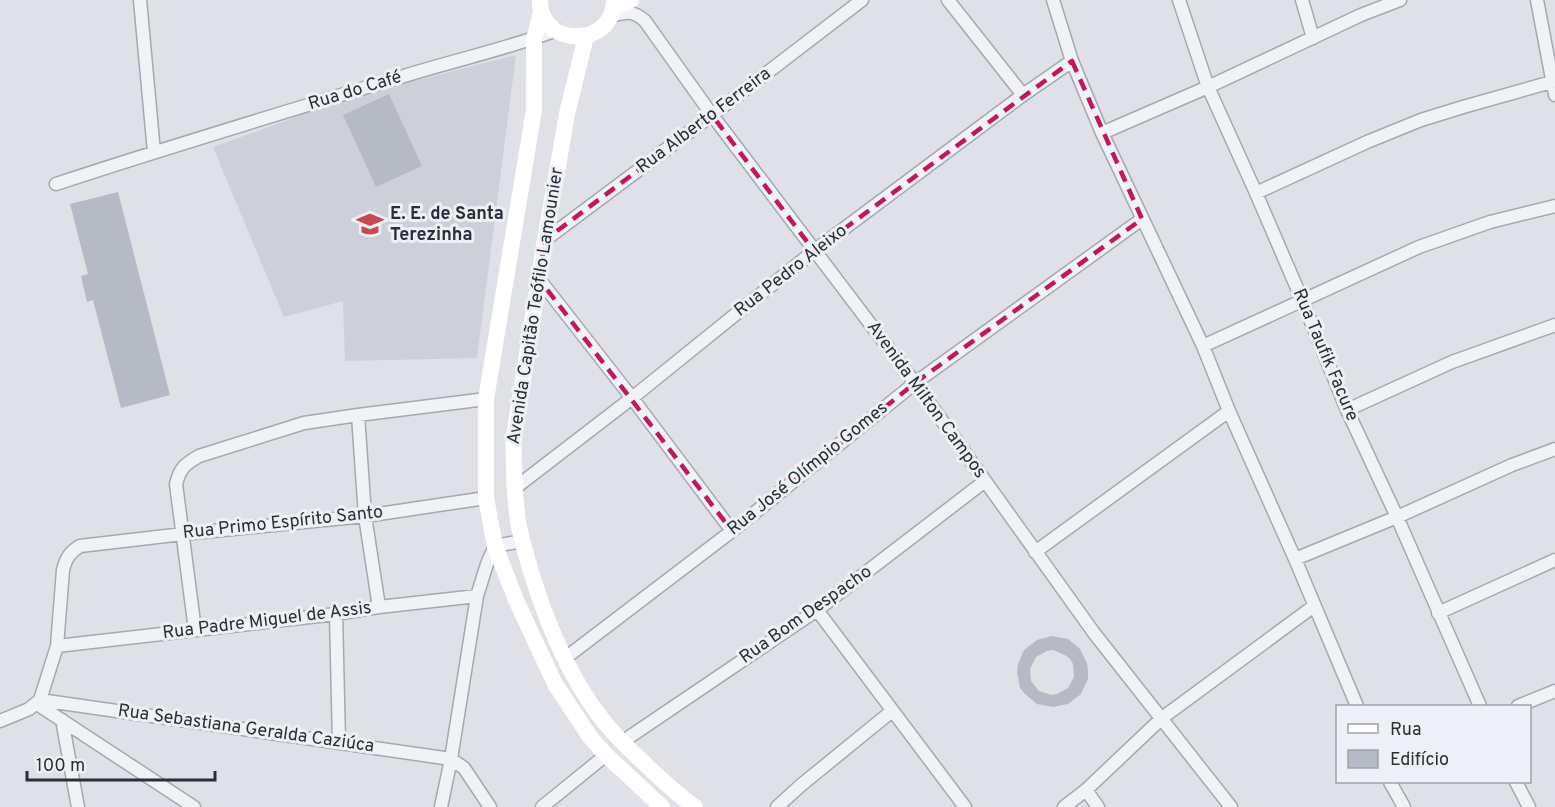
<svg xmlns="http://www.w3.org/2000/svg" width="1555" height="807" font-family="Overpass,sans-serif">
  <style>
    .built { fill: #cdd0d9 }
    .building { fill: #b6bac4; fill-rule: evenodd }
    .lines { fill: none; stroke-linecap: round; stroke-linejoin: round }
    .minor-casing { stroke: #a5a8b1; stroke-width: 15 }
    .minor { stroke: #f1f2f6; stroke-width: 12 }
    .secondary { stroke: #fff; stroke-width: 16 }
    .marked { fill: none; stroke: #c2185b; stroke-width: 4.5; stroke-dasharray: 12 8; stroke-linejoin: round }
    .labels { text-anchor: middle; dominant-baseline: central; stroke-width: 6; stroke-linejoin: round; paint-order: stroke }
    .street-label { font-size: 18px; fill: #292e3d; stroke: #eef0f5 }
    .poi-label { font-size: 18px; font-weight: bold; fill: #292e3d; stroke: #eef0f5; text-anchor: start }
  </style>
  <rect width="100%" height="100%" fill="#dfe1e7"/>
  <path class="built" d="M516 55 477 358 345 361 343 301 284 317 213 147 351 97Z"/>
  <path class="building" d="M389 94 422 166 376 187 343 115Z
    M118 192 170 395 121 408 93 300 87 302 81 276 88 274 70 204Z
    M1052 636 1068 639 1080 649 1087 663 1088 671V679L1081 694 1068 704 1053 707 1037 704 1025 694 1020 688 1017 672 1018 664 1024 650 1037 640ZM1053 650 1065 655 1070 659 1073 664 1074 677 1068 688 1057 694 1051 695 1039 691 1031 681 1030 669 1036 657 1047 651Z"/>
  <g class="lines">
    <defs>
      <path id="minor" d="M140 0 154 152
        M948 0 1023 95
        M1053 0 1072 61 1102 133 1203 346 1229 411 1295 559 1357 706
        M1179 0 1208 87 1256 193 1303 302 1347 410 1397 517 1480 706
        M1302 0 1313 38
        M1537 0 1555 95
        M611 16C626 12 633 10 645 21L712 115 915 383 1094 633 1231 807
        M1102 133 1208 87 1361 15 1400 0
        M56 184C171 146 288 111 404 76 455 60 507 49 557 30
        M1256 193 1367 142 1421 120 1463 107 1555 81
        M545 240 712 115 862 0
        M539 279 632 398 732 531
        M1203 346 1419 247 1490 222 1555 206
        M1347 410 1452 362 1555 325
        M358 415 365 516 379 607
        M515 488 632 398 814 251 1023 95 1072 61
        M1035 552 1229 411
        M1295 559 1397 517 1512 465 1555 449
        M817 610 965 807
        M1438 613 1555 560
        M336 614 339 742
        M195 630 176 484C180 468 185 464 199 456L304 423 358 415 486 399
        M57 646 336 614 379 607 477 596
        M564 659 732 531 915 383 1142 219
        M40 700 57 646 63 570C66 558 70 552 80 546L183 534 365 516 486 498
        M40 700 451 759 464 768 490 807
        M37 704 194 807
        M1518 706 1555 691
        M62 720 78 807
        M0 721 29 709 40 700
        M622 742 817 610 985 481
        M1390 782 1404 807
        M1516 782 1529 807
        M1086 790 1098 807
        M441 807 451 759 477 596 487 564 495 546 522 541
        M542 807 606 755
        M777 807 800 786 892 711
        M1064 807 1086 790 1162 718 1314 606"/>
    </defs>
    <use href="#minor" class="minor-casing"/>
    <use href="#minor" class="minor"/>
    <path class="secondary" d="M540 0C539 47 613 50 614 0
      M614 7 631 0
      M541 12 534 39V110L486 399V498L495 546 516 600 555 684 590 737 606 755 662 807
      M586 36 567 114 545 240 514 436C513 462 514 488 517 514 519 534 526 553 531 572 547 624 568 676 602 719 614 735 629 749 643 762 660 778 676 794 695 807"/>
  </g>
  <path class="marked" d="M1072 61 1142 219 915 383 732 531 539 279 545 240 712 115 814 251Z"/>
  <defs>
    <symbol id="school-bare" viewBox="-9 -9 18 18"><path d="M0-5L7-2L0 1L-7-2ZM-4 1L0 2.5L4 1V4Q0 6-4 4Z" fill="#c64a51" stroke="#eef0f5" stroke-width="2.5" paint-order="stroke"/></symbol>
  </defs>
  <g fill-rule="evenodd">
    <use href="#school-bare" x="351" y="205" width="38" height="38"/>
  </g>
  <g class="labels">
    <g class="street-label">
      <text transform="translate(355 91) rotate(-17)">Rua do Café</text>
      <text transform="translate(704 121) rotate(-37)">Rua Alberto Ferreira</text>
      <text transform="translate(791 271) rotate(-38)">Rua Pedro Aleixo</text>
      <text transform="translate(536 306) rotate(-81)">Avenida Capitão Teófilo Lamounier</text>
      <text transform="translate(1325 355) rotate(67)">Rua Taufik Facure</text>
      <text transform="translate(926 400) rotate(54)">Avenida Milton Campos</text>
      <text transform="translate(808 469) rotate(-39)">Rua José Olímpio Gomes</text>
      <text transform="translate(283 523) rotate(-6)">Rua Primo Espírito Santo</text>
      <text transform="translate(806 615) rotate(-35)">Rua Bom Despacho</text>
      <text transform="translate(267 621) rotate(-7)">Rua Padre Miguel de Assis</text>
      <text transform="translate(246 729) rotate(8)">Rua Sebastiana Geralda Caziúca</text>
    </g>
    <g class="poi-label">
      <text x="390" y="214">E. E. de Santa<tspan x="390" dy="21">Terezinha</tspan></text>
    </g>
  </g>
  <rect x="1336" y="705" width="195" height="78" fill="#eef0f5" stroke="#9fa2ab" stroke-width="1.5"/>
  <rect x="1348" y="724" width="30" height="9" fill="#ffffff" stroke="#9fa2ab" stroke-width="1.5"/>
  <text x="1390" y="735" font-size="18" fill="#292e3d">Rua</text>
  <rect x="1348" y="750" width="30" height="18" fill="#b6bac4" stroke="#9fa2ab" stroke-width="1.5"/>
  <text x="1390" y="765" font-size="18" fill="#292e3d">Edifício</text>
  <path d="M27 771v9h188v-9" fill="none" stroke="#292e3d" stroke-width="3"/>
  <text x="36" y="771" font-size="18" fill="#292e3d" stroke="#eef0f5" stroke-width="4.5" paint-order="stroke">100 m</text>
</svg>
